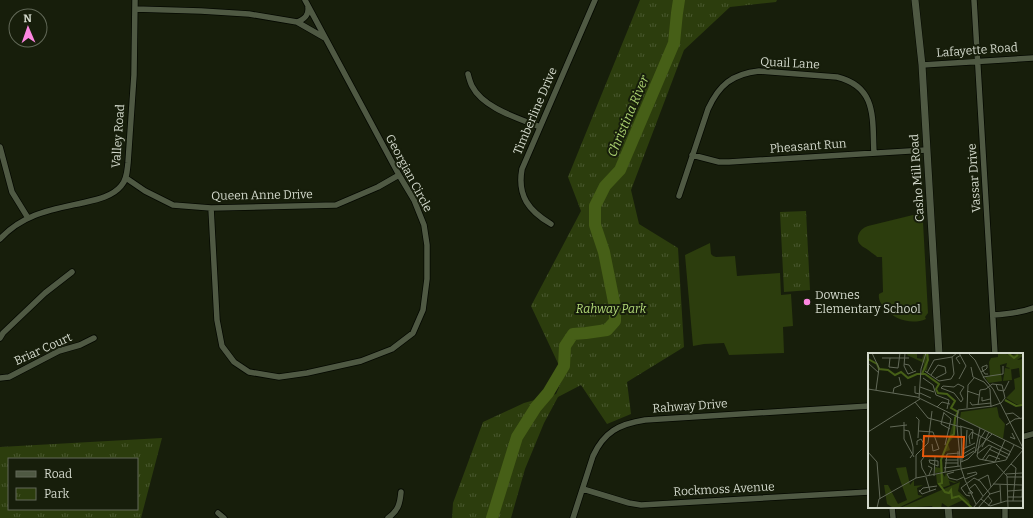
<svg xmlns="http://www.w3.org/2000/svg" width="1033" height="518" font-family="Bitter,serif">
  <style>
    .grass { fill: #2c3d0d }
    .park { fill: url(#park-tufts); fill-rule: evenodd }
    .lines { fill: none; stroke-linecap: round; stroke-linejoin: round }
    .river { stroke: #465f17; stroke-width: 12 }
    .minor-casing { stroke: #040800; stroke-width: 7 }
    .tertiary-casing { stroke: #040800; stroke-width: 8 }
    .minor { stroke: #4f5943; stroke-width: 5.5 }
    .tertiary { stroke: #4f5943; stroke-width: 7 }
    .poi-dot { fill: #fd86e1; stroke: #171e0b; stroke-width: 1.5 }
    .labels { text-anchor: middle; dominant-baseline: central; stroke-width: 4; stroke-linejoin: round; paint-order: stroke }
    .street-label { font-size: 12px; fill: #d3d9cc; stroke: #171e0b }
    .poi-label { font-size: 12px; fill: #d3d9cc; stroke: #171e0b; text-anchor: start }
    .park-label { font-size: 12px; font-style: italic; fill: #b2d978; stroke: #171e0b }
    .water-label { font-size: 13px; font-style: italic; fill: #abd170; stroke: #171e0b }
    .inset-river { fill: none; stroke: #465f17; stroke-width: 2 }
    .inset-road { fill: none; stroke: #626958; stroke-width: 1 }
    .view { fill: #e8590c; fill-opacity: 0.15; stroke: #e8590c; stroke-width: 2 }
    .inset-edge { fill: none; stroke: #d3d9cc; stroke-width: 2 }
  </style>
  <defs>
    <pattern id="park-tufts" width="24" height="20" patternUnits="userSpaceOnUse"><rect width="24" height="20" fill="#2c3d0d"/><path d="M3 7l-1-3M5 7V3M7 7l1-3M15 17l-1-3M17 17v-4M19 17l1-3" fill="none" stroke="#4a582f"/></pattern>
  </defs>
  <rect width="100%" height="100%" fill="#171e0b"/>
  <path class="grass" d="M913 215 920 216V218L923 222 928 313 925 317 926 319C912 325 894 320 885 308 881 304 878 300 879 294L883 292 882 257H877C876 256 874 254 872 253 866 247 856 246 858 236 860 230 863 228 868 226Z
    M710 243 711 254 713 256 716 257 735 256 737 276 780 273 781 295 791 294 793 326 783 327 784 353 729 355 724 343 704 344 693 346 685 255Z"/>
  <path class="park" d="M640 0H777L776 2 730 7 684 50 631 190 639 224 678 248 684 347 627 382 631 414 607 424 581 385 558 397 544 423 525 469 511 518H452L453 503 483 422 524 403 556 394 564 376 531 306 581 211 568 177Z
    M806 211 810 290 784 292 780 212Z
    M162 438 141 518H0V447ZM9 459H137V509H9Z"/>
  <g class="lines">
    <path class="river" d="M492 518 517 437 536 407 548 393 564 366 565 346 573 334 586 333 607 330 615 321V307L604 252 595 225V206L605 186 620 170 674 43 677 13 679 0"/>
    <defs>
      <path id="minor" d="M974 0 995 354
        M308 7C309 15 305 19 297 22L325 38
        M135 9 201 11 249 14 297 22
        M922 65 1033 58
        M468 74C469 78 470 82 472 86 483 108 518 118 540 127
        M0 147 12 192 28 218
        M692 155 719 162H729L926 150
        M126 178 145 191 173 205 211 208 336 205 378 187 399 175
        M679 196 708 109C719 85 732 74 759 71L837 77C878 87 872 120 874 153
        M211 208 217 320 222 346 234 362 249 372 279 377 307 373 361 361 392 349 413 333 423 310 427 279V245L424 225 414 200 399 175 305 0
        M551 224C529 211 517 196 522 169L595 0
        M0 239C23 214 50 210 82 203 95 200 112 197 121 186 127 180 127 171 128 163L134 75 135 0
        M993 315C1007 314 1020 313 1033 308
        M0 338 3 333 45 293 72 272
        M0 378 9 377 59 351 80 345 94 338
        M1022 437 1033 434
        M583 489 629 503 641 505 869 492
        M892 507 893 518
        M1005 507V518
        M218 513 224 518
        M388 518C398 511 400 504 401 492
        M573 518 593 456C604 432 619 424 645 420L869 406"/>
      <path id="tertiary" d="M915 0 922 65 939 354
        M948 507 949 518"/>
    </defs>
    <use href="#minor" class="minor-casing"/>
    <use href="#tertiary" class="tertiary-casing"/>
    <use href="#minor" class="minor"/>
    <use href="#tertiary" class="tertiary"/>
  </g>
  <circle class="poi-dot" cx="807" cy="302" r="4"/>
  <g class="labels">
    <g class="street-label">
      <text transform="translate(977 50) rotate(-4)">Lafayette Road</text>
      <text transform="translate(790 63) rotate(3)">Quail Lane</text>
      <text transform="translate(535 111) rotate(-67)">Timberline Drive</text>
      <text transform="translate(118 136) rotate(-86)">Valley Road</text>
      <text transform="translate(808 146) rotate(-4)">Pheasant Run</text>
      <text transform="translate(409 173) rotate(62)">Georgian Circle</text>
      <text transform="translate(917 178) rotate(-94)">Casho Mill Road</text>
      <text transform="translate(974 178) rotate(-94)">Vassar Drive</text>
      <text transform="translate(262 195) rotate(-1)">Queen Anne Drive</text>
      <text transform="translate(43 349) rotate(-24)">Briar Court</text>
      <text transform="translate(690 406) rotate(-4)">Rahway Drive</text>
      <text transform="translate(724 489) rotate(-3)">Rockmoss Avenue</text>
    </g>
    <g class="poi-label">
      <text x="815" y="295">Downes<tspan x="815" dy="14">Elementary School</tspan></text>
    </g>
    <g class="park-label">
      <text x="611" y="309">Rahway Park</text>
    </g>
    <g class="water-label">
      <text transform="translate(628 116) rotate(-67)">Christina River</text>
    </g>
  </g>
  <g transform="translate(868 353)">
    <rect width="155" height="155" fill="#171e0b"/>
    <path d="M137 15 143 16 144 27 135 28ZM129 54 131 64 137 71 135 86 92 65 93 59Z" fill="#2c3d0d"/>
    <path d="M40 0H49V5L54 6 56 0H61L59 17 55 18 56 10 39 2ZM130 0 145 2 152 0 155 3 149 7 155 6 154 52 148 51 138 45 147 36 146 26 152 24 151 15 140 17 142 15 138 14 139 10 132 12 134 28 121 30 117 24 122 23 121 9 123 5 130 4ZM38 114 42 132 46 127V133L55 132 49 135 50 142 55 143 30 155H17L24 154 19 151 16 132H20L30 151 39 147 28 115ZM78 119 81 127 88 129 96 127 86 130 81 128 82 132 74 135 69 130 68 121 74 120 77 124ZM92 129 90 138 101 148 103 155 95 147 80 154 74 150 73 155H65L64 153 32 155Z" fill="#2c3d0d"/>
    <path d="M87 63V82L80 91 82 97 77 99 74 105 75 119 67 120V114L72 115 73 103 77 98Z" fill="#2c3d0d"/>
    <path class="inset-river" d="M140 0 146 5 150 2M0 6 9 11 11 16 20 17 27 22 33 19 40 25 49 21H57L71 31 68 36 70 40 79 41 87 48 83 55 90 59 87 65 86 81 82 84 73 107 74 130 71 131 77 139 81 140 83 137 84 145 91 143 104 155M54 21 60 7 59 1M137 47 148 53 154 52"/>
    <path class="inset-road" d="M4 0 11 15 8 37M37 0 36 13 40 21 48 18M100 0 107 7 116 25M14 5H41M22 5 21 14 30 15 32 0M0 10 11 20M36 11 41 12 45 18M92 11 88 5 93 2M103 14 105 24 116 29 122 36 123 54M57 18 71 28 83 26 86 21 84 4M113 19 115 18 116 17H117L119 15V12L114 14V15L115 18 117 21H120M59 20 66 7 84 4 89 0M63 22 70 12 77 14 78 20 68 25M115 24 135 21V13M115 24 125 36 155 95M55 25 65 32 68 42 81 47 79 56M91 26 98 13 91 0M90 31 96 34 92 40 95 46 93 49 86 40 73 35 75 33 86 34ZM128 31 130 37 136 38 141 28M47 33V40L52 41M52 34 66 39M0 36 49 44 155 96M99 38 111 42M25 40 26 35 33 32 31 24M52 40 63 45M114 44V48L122 46M51 45 53 16 58 0M47 49 60 65 93 74 94 109M102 49 104 52 123 50M69 54 74 49 82 51M99 55 100 32 106 25M76 59 73 71 82 76M76 60 83 66 77 92M138 61 145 60 153 66M48 64 51 67 50 85M36 69V86L46 104M138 72 147 66 155 65M92 73 105 77 104 86M22 74 39 72M36 77 41 78 45 94V101L42 105M51 78 65 79 71 96 65 98 64 91M117 78 112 86 109 103 111 106 127 109 137 87M0 79 52 46M142 84 147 86 144 80M102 91 101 83 104 79 143 99M49 92V88L53 86 56 91M98 94 99 77M114 94 121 79M95 96 107 90M121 96 140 105M90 98V113M0 99 9 109 12 146M107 100 112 75M95 101 107 94M109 101 121 92 142 102M56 104 53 108 54 115 58 122M94 105 106 98M61 107 70 108V113L62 110ZM77 107H90M114 107 124 93M117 108 121 102 132 106M93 109 100 106 124 81M77 110H90M128 111 139 123 140 155M143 111 148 115 145 148M60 113 64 115 61 122M76 115 92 113M77 119 79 101 92 100M86 119 79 121 81 125 89 127 96 124M138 121 154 120M66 123 67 104M58 124 62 138M139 124H154M48 125V102L60 90 64 58M97 126 109 121 108 119 99 121M97 127 93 115 89 73 90 57 124 53 133 50 137 45 134 32 124 31 118 36 112 37 110 52M97 127 108 151M110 127 120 122 123 134M125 131 154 132M132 132 133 150M51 137 54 141 68 136M140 138 154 137M51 139 55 135 69 133M100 140H105L101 136 107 131 115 143M102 143 98 142 93 135 106 125 112 128 122 141M120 143 124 148 120 153M140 144H154M154 144 155 113M113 146 122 153 138 148H154M9 155 11 146 48 125 138 107 146 92M49 155H64M105 155 155 97M110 155 122 141 132 138"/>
    <path class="view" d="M56 83 96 84 95 104 55 103Z"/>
    <rect width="155" height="155" class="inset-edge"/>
  </g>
  <rect x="8" y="458" width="130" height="52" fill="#171e0b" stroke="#626958"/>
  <rect x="16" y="471" width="20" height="6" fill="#4f5943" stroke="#626958"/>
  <text x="44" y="478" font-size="12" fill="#d3d9cc">Road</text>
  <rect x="16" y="488" width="20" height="12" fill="url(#park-tufts)" stroke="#626958"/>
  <text x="44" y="498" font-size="12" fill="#d3d9cc">Park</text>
  <g transform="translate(28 28) rotate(358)"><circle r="19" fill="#171e0b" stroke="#626958"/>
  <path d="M0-3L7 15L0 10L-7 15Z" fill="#fd86e1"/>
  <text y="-6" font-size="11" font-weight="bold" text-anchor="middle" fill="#d3d9cc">N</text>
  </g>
</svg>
